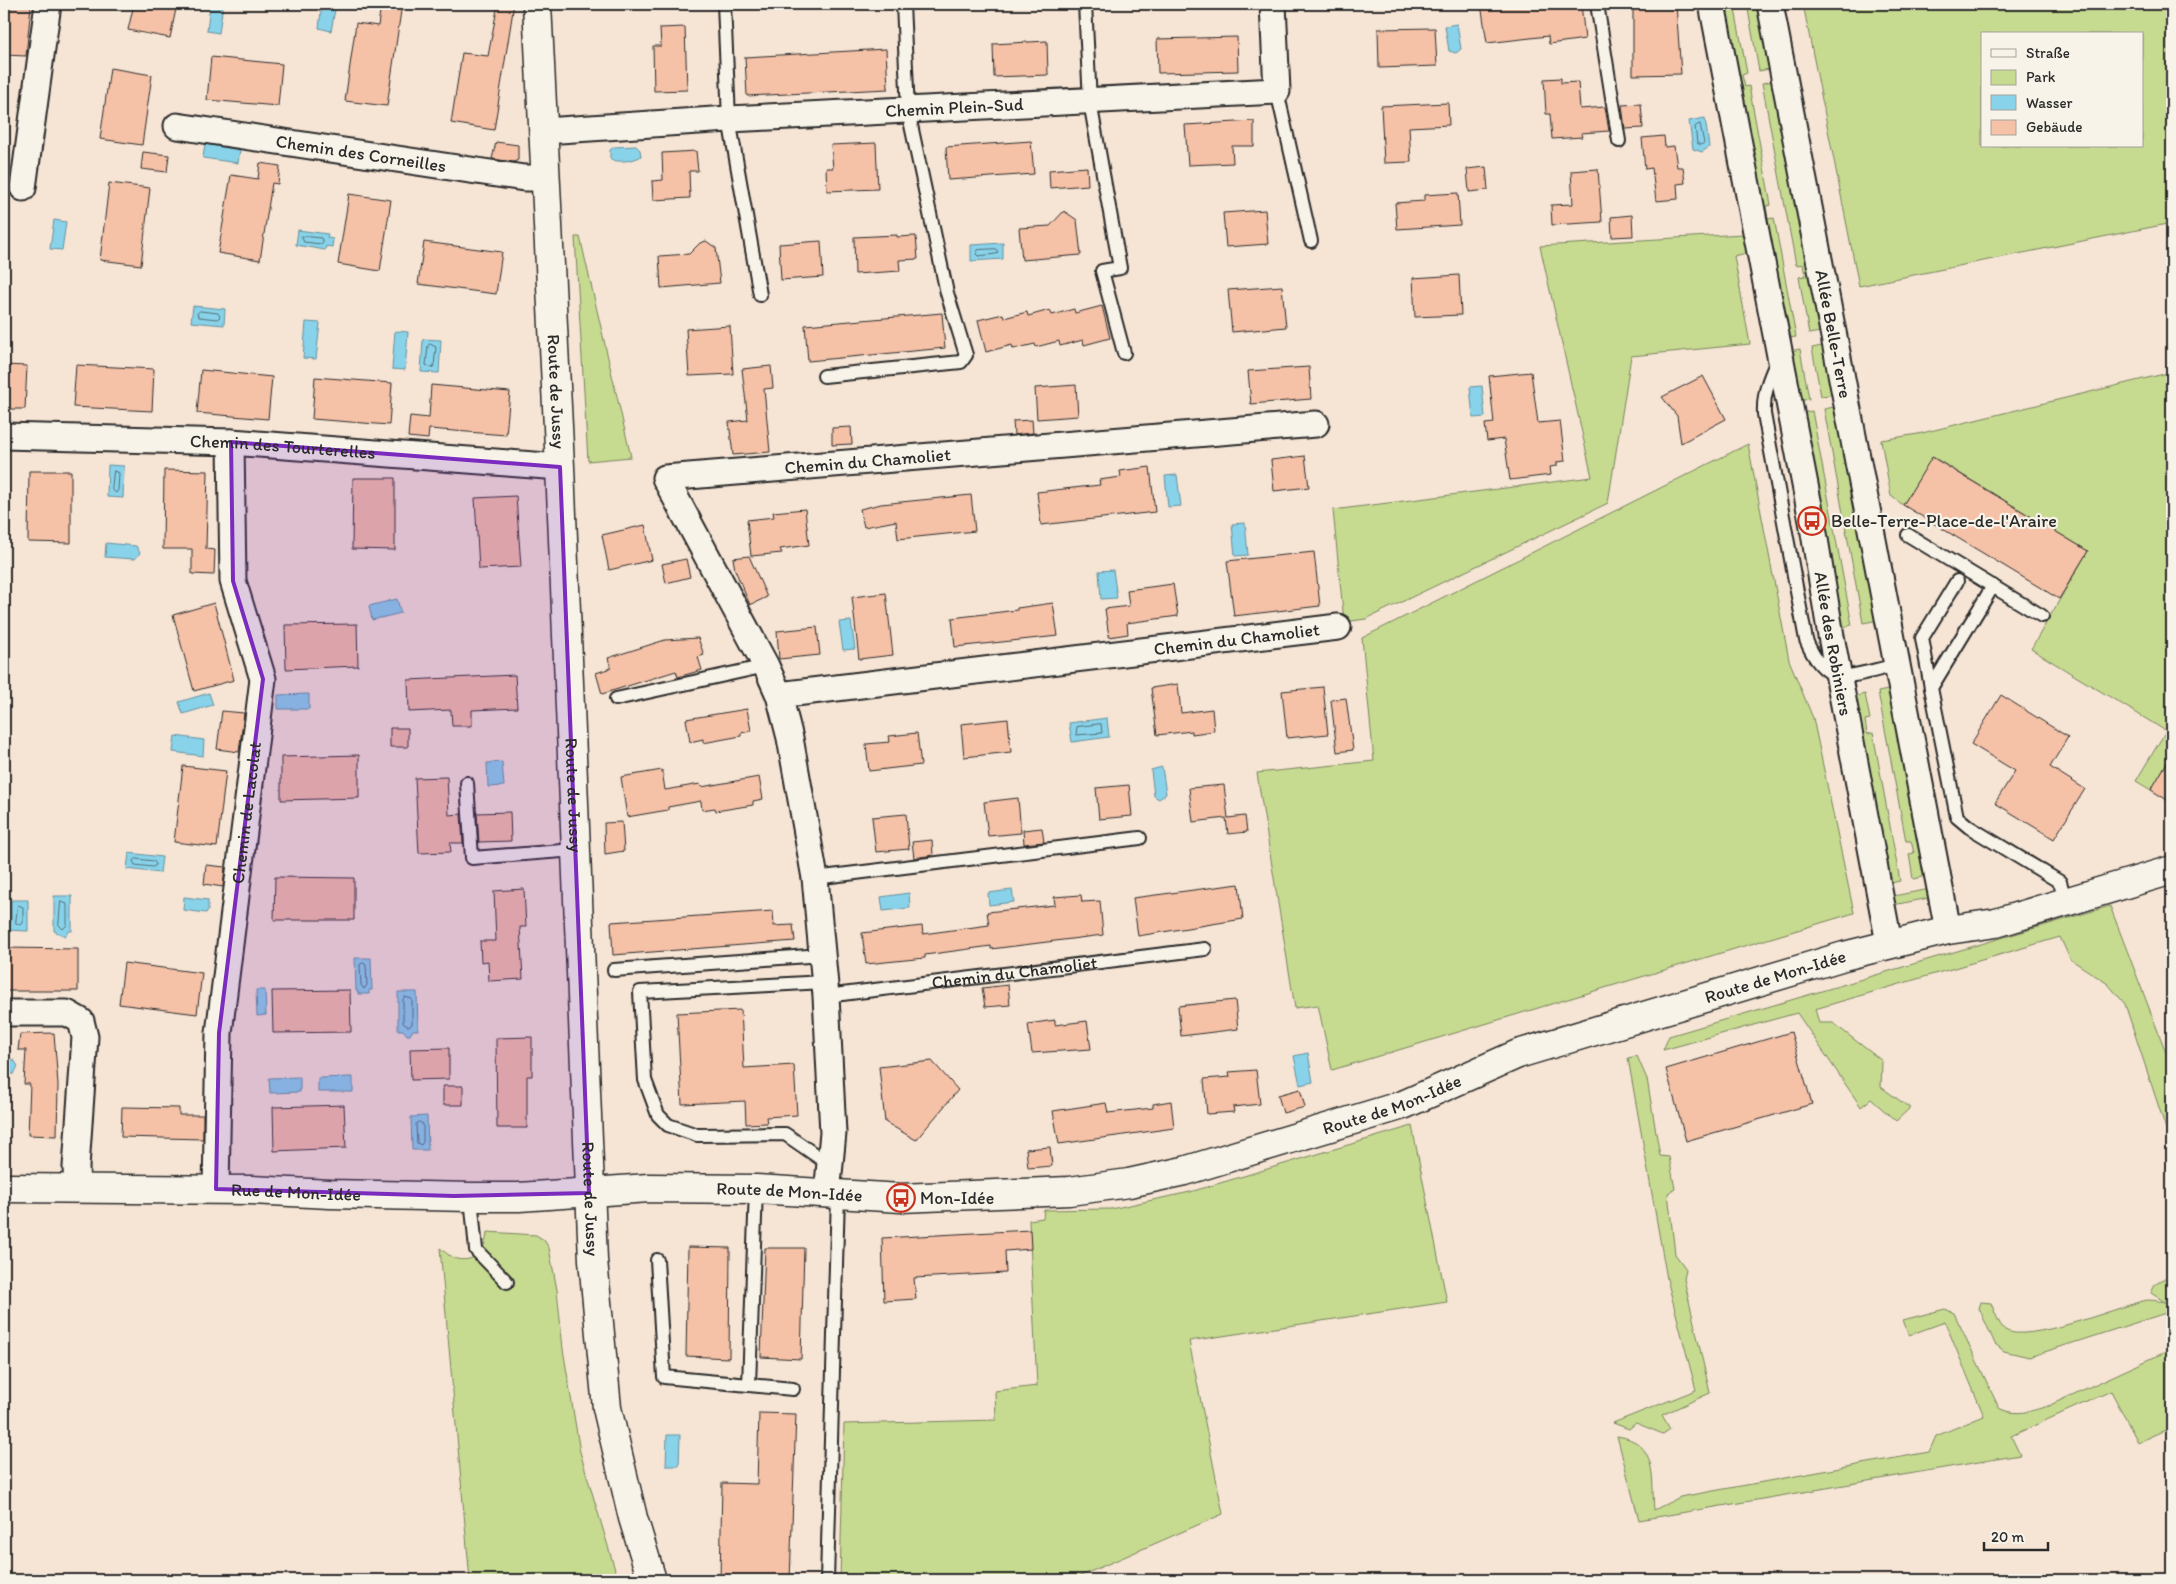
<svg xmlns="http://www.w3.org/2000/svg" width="2176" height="1584" font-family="Itim,sans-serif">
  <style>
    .green { fill: #c6db90; stroke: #78835e; fill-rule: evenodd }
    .water { fill: #89d3ea; stroke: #63909e }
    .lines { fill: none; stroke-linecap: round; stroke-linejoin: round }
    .shore { stroke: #516e77; stroke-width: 1 }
    .building { fill: #f5c1a7; stroke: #2b2b2b }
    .lane-casing { stroke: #2b2b2b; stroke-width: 16 }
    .street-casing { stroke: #2b2b2b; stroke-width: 29 }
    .secondary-casing { stroke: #2b2b2b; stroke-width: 31 }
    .lane { stroke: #f7f3e8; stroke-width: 12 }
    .street { stroke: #f7f3e8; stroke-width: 25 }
    .secondary { stroke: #f7f3e8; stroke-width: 28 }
    .marked { fill: #7b2cbf; fill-opacity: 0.2; stroke: #7b2cbf; stroke-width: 4; stroke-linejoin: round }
    .labels { text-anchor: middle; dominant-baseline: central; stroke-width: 4.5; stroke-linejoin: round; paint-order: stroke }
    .street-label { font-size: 18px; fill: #2b2b2b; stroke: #f7f3e8 }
    .poi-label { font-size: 18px; fill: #2b2b2b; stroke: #f7f3e8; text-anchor: start }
  </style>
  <rect width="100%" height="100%" fill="#f6e4d4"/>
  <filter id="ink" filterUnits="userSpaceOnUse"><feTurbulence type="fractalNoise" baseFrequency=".02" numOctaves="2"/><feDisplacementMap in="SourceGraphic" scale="10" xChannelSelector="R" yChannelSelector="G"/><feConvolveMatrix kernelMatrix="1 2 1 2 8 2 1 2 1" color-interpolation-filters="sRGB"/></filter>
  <g filter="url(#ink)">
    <path class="green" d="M1721 4H1734L1747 73 1742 75 1745 87 1749 86 1771 205 1766 206 1768 219 1774 218 1796 337 1783 339Z
      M1747 4H1763L1775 68 1759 71Z
      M1803 4H2172V223L1859 286ZM1982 34H2142V146H1982Z
      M1778 80 1825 331 1809 334 1799 277 1805 276 1803 264 1796 265 1762 83Z
      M1743 234 1747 253 1734 256 1750 344 1631 356 1608 503 1366 619 1344 622 1333 510 1592 477 1540 246Z
      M575 237H580L631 457 588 461Z
      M1827 345 1836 394 1821 396 1812 348Z
      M1800 349 1809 399 1795 402 1786 352Z
      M2172 372V754L2151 790 2136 781 2166 731 2031 649 2088 551 1933 457 1903 505 1891 496 1881 440 1918 434Z
      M1839 406 1879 620 1863 623 1824 409Z
      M1812 411 1852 625 1837 628 1797 414Z
      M1748 444 1789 660 1813 718 1854 913 1332 1070 1318 1005 1295 1008 1257 773 1374 761 1362 638Z
      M1893 689 1928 876 1913 879 1909 854 1914 853 1911 841H1906L1878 692Z
      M1865 694 1870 719 1865 720 1867 734 1873 733 1900 881 1886 884 1852 697Z
      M1930 889 1931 894 1929 898 1893 905 1888 897Z
      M2110 906 2172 1068V1147L2125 1004 2108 984 2070 959 2060 937 1815 1009 1819 1023H1833L1882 1061 1881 1087 1910 1108 1896 1121 1871 1099 1861 1107 1797 1013 1663 1050 1669 1036Z
      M1637 1056 1647 1079 1660 1156 1669 1157 1675 1189 1668 1193 1675 1254 1686 1269 1684 1279 1710 1393 1662 1415 1670 1429 1663 1434 1636 1423 1629 1429 1613 1423 1696 1390 1667 1279 1628 1058Z
      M1412 1126 1447 1302 1189 1341 1223 1514 1071 1580H840L844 1424 996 1420 995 1391 1037 1386 1029 1220 1043 1218 1044 1210 1111 1209 1190 1192Z
      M487 1232 536 1235 544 1240 549 1248 557 1290 563 1349 580 1452 618 1580H470L440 1248C444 1251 451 1258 457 1259 476 1263 486 1249 487 1232Z
      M2166 1277H2172V1311L2029 1357 2004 1351 1995 1344 1979 1308 1981 1302 1991 1303C1994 1310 1999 1325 2005 1330 2025 1344 2117 1308 2142 1301 2149 1299 2158 1301 2165 1302L2151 1293 2155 1285Z
      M1945 1309 1954 1313 1999 1408C2015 1417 2031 1411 2048 1406L2172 1349V1427L2138 1442 2111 1391 2011 1436 2020 1455 1639 1520 1617 1436C1659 1442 1651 1478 1654 1510L1680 1497 1929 1452 1936 1436 1984 1416 1945 1322 1909 1335 1903 1320Z"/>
    <path class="water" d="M210 4H223L219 33 207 31Z
      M322 4H336L331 31 319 28Z
      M1457 24 1461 49 1456 53 1449 51 1445 26Z
      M1705 118 1709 147 1702 152 1693 149 1689 121Z
      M205 144 240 150 238 163 203 158Z
      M636 146 640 150 641 156C634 161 618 163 610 159V150L614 147Z
      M54 220 66 222 62 250 50 249Z
      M298 230 328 234 327 238 333 239 332 247 326 246 325 250 296 245Z
      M1003 243V259L971 261V245Z
      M193 306 225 309 224 325 191 322Z
      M306 322 320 323 316 359 303 358Z
      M395 331 408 332 405 370 392 369Z
      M423 339 441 340 439 373 421 372Z
      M1482 386 1485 417 1473 418 1470 387Z
      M108 465 124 466 123 498 107 497Z
      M1177 475 1181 506 1168 507 1165 476Z
      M1245 523 1248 555 1235 556 1232 524Z
      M106 543 136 546 140 553 135 559 105 557Z
      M1113 570 1117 598 1101 599 1099 571Z
      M397 599 401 613 372 620 369 606Z
      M851 621 855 649 843 650 839 622Z
      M209 693 213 705 183 714 179 702Z
      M309 694V709H278V695Z
      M1107 718 1109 737 1072 742 1069 723Z
      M175 736 204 740 203 756 173 752Z
      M502 762 504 786 488 787 487 763Z
      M1162 767 1166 794 1159 799 1154 796 1151 770Z
      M129 853 162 857 160 873 127 869Z
      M1012 890 1014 902 989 905 988 893Z
      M909 893 910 908 883 911 881 897Z
      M54 896H72V931H69L65 936 54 931Z
      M184 897 208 900V910L206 913 183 910Z
      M11 900H28V931L5 930V923L11 922Z
      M355 958H371L372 990H369V994H358V991H356Z
      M256 990H265L266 1015 257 1016Z
      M398 992H417L418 1030H413L410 1035H407L403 1030H398Z
      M1308 1053 1313 1082 1300 1085 1294 1056Z
      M4 1060H14L18 1066 14 1074H4Z
      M300 1077V1092L270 1093 269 1078Z
      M353 1077V1092H318V1078Z
      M427 1116 428 1150H412L411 1117Z
      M667 1435H680L679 1466H666Z"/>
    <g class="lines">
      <path class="shore" d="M1700 124 1704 143 1701 145 1697 143 1695 127Z
        M302 236 321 238 323 242 321 244 304 242Z
        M996 249 998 252 996 254 978 256 976 254 978 250Z
        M200 311 218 313 220 317 217 319 199 317 197 314Z
        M430 344 436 347 434 366 432 368 426 365 428 346Z
        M114 471 119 473 118 490 116 493 112 490Z
        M1101 724 1102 733 1076 735 1077 727Z
        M136 859 154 861 156 865 153 867 135 865 133 861Z
        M61 902 67 904V925L63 929 59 925Z
        M18 905 23 907V923L21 925 16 923Z
        M363 963 366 965 367 985 364 989 361 985 360 965Z
        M405 997 412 999V1024L409 1027 403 1023V1000Z
        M419 1122 423 1124V1142L421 1145 417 1143 416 1124Z"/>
    </g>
    <path class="building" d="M134 4H177L170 38 128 30Z
      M381 4H402L387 106 345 101 356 23 378 26Z
      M498 4H514L494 130 451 123 462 53 488 56Z
      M1481 4H1581L1585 39 1549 44 1548 36 1487 43Z
      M1633 4H1676L1681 74 1633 75Z
      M4 5 31 6 26 56 4 55Z
      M685 27 687 90 654 91 653 46H661L660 28Z
      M1435 28 1437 66 1379 68 1378 29Z
      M1237 37 1238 71 1158 73 1157 39Z
      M1047 41 1048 75 994 77 993 44Z
      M886 49 888 89 747 96 745 57Z
      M211 57 282 64 278 106 207 100Z
      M110 68 152 75 142 145 100 139Z
      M1561 78V83L1578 82 1580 109 1605 107 1609 131 1581 133 1582 137 1552 139 1550 114H1546L1544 79Z
      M1448 103 1449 125 1409 127 1411 162 1384 163 1381 106Z
      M1641 104 1643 128 1625 129 1622 105Z
      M1254 121V146H1232L1233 163 1188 165 1185 125Z
      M1664 136 1665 147 1674 146 1677 167H1683L1685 183 1677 184 1678 199 1656 201 1652 168 1645 169 1642 138Z
      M1031 141 1034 174 948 180 946 147Z
      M496 142 518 145V160L514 162 492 159Z
      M876 143 878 189 827 191 826 168H833L831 145Z
      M696 151 698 171H689L690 198 653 200 652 181 663 180 662 153Z
      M143 152 169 155 167 172 141 169Z
      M260 163 280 166 278 184 272 183 260 260 218 253 231 175 258 179Z
      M1087 167 1088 185 1050 188 1049 170Z
      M1486 167 1488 190 1469 192 1467 169Z
      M1598 169 1602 222 1552 225 1551 205 1573 204 1571 171Z
      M109 183 150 188 141 265 100 260Z
      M1458 193 1460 225 1397 229 1395 203 1424 201V195Z
      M349 194 391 200 380 271 338 264Z
      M1265 210 1268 244 1226 247 1223 213Z
      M1064 211 1077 220 1081 255 1022 260 1019 228 1050 226Z
      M1632 215 1633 236 1612 237 1611 217Z
      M897 235V237L916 236 918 259 899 260 900 271 855 274 854 237Z
      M706 241 716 248 720 283 661 288 659 256 689 254 700 243Z
      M821 241 823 277 781 280 779 244Z
      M424 242 502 252 496 294 418 284Z
      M1459 275 1461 315 1415 317 1413 278Z
      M1282 286 1286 327 1232 332 1228 290Z
      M1102 306 1110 338 1084 345 1083 340 1060 346 1059 341 1036 347 1035 344 1013 349 1012 345 986 352 978 320 1003 314 1004 318 1027 312 1028 316 1050 310 1052 315 1074 309 1075 313Z
      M942 313 945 348 808 361 805 325Z
      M730 326 733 374 689 376 686 329Z
      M4 365 27 366 25 409H4Z
      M76 365 154 369 152 411 73 407Z
      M771 366 773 388 764 389 770 452 733 455 729 422 748 420 742 369Z
      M1309 367 1311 399 1251 404 1248 371Z
      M201 370 272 377 268 419 197 413Z
      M1531 372 1538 423 1560 421 1565 461 1557 462V466L1550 467 1551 475 1510 480 1504 439 1487 441 1485 424 1494 423 1489 376Z
      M1703 376 1726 419 1681 443 1677 416 1662 397Z
      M315 377 392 383 389 425 312 419Z
      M431 385 510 392 506 435 429 429 428 439 408 437 410 416 429 418Z
      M1076 385 1078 416 1037 419 1035 388Z
      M1032 420 1033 433 1014 435 1013 421Z
      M851 427 852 444 832 445V428Z
      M1305 456 1309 487 1274 491 1271 460Z
      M1932 457 2088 551 2059 599 1903 505Z
      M1150 467 1155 512 1041 525 1037 492 1100 485 1099 480 1121 477 1120 471Z
      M164 470 208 471 206 549 215 550 214 575 192 574V549H163Z
      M29 471H71V543L28 542Z
      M353 478H395V550L352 549Z
      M971 495 975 531 898 539 896 521 864 527 860 509 881 504Z
      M516 496 521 567 479 569 475 498Z
      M805 509 809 545 780 549 782 553 751 556 747 520 774 517 773 512Z
      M645 525 652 560 609 570 602 535Z
      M1314 552 1320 606 1234 616 1227 561Z
      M749 556 767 597 750 605 735 570 733 558Z
      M686 559 690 577 666 583 662 564Z
      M1173 584 1178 616 1127 623 1128 634 1109 637 1105 609 1129 606 1127 590Z
      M886 593 893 655 859 659 852 597Z
      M214 603 234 680 194 691 173 615Z
      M1053 603 1058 636 955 647 952 618 1017 610V608Z
      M357 624 358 666 286 669 285 625Z
      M817 627 820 655 779 659 777 631Z
      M698 638 704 655 698 657 702 670 678 677 676 671 602 694 596 673 611 668 608 658 665 640Z
      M515 675 517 708 472 710V726H452L451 710 409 712 408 680Z
      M1178 684 1181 713 1212 709 1214 731 1192 734V731L1157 735 1151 688Z
      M1323 687 1328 734 1287 738 1282 691Z
      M2001 695 2068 737 2050 767 2085 789 2054 839 1995 803 2015 771 1971 744Z
      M1346 698 1353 750 1337 752 1331 700Z
      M747 709 751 731 741 733V736L703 743V739L690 742 686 719Z
      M222 711 244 713 239 752 217 749Z
      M1008 719 1011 752 964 757 961 724Z
      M390 728H408V747H390Z
      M917 733 921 765 869 771 866 744 890 742 889 736Z
      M2172 754V803L2151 790Z
      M359 755V798L281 800V757Z
      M183 766 226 771 217 847 174 842Z
      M662 770 665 790 700 784 701 787 759 777 763 799 753 801V805L716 811 715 808 702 810 701 801 668 807V810L627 817 621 777Z
      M447 777 449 815 461 814 463 843H450L451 852 419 853 415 778Z
      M1129 785 1132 816 1099 819 1096 788Z
      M1224 785 1228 818 1245 816 1247 832 1228 834 1226 818 1193 822 1189 788Z
      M1018 798 1021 833 988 836 984 802Z
      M510 812 511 841 479 842 477 813Z
      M906 814 909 849 876 852 872 817Z
      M622 822 624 851 605 854 604 823Z
      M1042 828 1044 842 1024 844 1023 830Z
      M932 840 933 855 914 858 912 842Z
      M206 865 225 867 223 887 204 884Z
      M275 877 354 878V920H274Z
      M1239 884 1243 919 1138 936 1133 898Z
      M524 889 526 927H520L523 979 489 981 488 961 481 962 480 941H496L494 891Z
      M1081 895 1082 902 1100 901 1103 935 991 949V946L925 955V958L866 964 862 933 922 926 923 934 989 925 987 912 1055 905 1054 897Z
      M773 911 774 926 793 925 795 941 613 955 611 922Z
      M4 948 78 949V991H4Z
      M124 963 202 973 197 1014 119 1004Z
      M1008 985 1010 1005 985 1007 982 988Z
      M350 990 351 1032 273 1033 272 991Z
      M1235 1000 1238 1029 1181 1036 1178 1006Z
      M741 1010 744 1068 794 1065 797 1115 766 1117 767 1123 746 1124 745 1101 682 1104 677 1013Z
      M1055 1020V1025L1087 1021 1091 1049 1032 1053 1028 1024Z
      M1791 1032 1812 1104 1686 1141 1666 1069Z
      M54 1033 58 1084 57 1136 28 1135 30 1084H24L26 1050H18L20 1034Z
      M532 1037V1076H527V1128H497L496 1038Z
      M449 1048V1079L411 1080 410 1049Z
      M932 1061 958 1090 916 1140 885 1122 879 1067Z
      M1256 1070 1260 1104 1233 1107 1234 1112 1207 1114 1204 1079 1230 1077 1229 1072Z
      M443 1086H463V1105H443Z
      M1300 1089 1305 1107 1283 1113 1278 1095Z
      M1171 1101 1174 1128 1059 1144 1053 1111 1106 1103 1108 1113 1153 1108V1104Z
      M344 1105 346 1148 274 1151 273 1107Z
      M122 1107 179 1108V1115H203V1139L121 1137Z
      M1050 1147 1052 1166 1028 1168 1026 1149Z
      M1030 1230 1031 1249 1005 1251 1006 1273 914 1278 916 1299 884 1301 882 1238Z
      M688 1247 730 1248 729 1358 686 1356Z
      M765 1248H804L801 1359 761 1357Z
      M759 1413 796 1414 790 1580H720L722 1483 757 1484Z"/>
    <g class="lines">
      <defs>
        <g id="lane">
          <path d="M724 4 729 119 760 295"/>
          <path d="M1085 4 1090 102 1120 268 1102 271 1124 353"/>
          <path d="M1597 4 1619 141"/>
          <path d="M1277 91 1311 241"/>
          <path d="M1778 359C1769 378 1763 393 1764 414L1806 640C1828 693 1852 674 1898 665"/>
          <path d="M824 376 961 362 966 355 947 293 908 111 903 4"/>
          <path d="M1908 535 2042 616"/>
          <path d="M1993 586 1931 688 1957 817 1969 827 2060 882 2066 902"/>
          <path d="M1931 688 1922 638 1957 581"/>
          <path d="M616 699 766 666"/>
          <path d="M467 783 472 858 575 850"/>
          <path d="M815 878 1140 838"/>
          <path d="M614 970 822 955"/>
          <path d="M824 982 640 992 645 1080 658 1115 668 1125 697 1135 785 1134 830 1165"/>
          <path id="s1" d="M826 996 1205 949"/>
          <path d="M471 1197 476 1250 507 1282"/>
          <path d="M657 1260 664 1377 749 1385 756 1189"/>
          <path d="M749 1385 793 1389"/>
          <path d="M827 1580 838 1195"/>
        </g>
        <g id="street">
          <path id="s2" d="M1712 4 1812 521 1831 636 1889 943"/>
          <path id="s3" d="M1770 4 1948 930"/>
          <path id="s4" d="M177 126 524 178H546"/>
          <path id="s5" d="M544 131 729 119 1277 91 1273 4"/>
          <path d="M23 188 48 4"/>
          <path id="s6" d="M4 436 231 442 560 467"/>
          <path id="s7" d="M779 695 1338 627"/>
          <path d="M4 1013H67L81 1021 85 1037 76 1167 77 1188"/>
          <path id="s8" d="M216 1189 219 1033 263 679 233 581 231 442"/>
          <path id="s9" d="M827 1194 833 1133 826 996 815 878 790 738 779 695 766 666 665 478 1316 424"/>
        </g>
        <g id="secondary">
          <path id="s10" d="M537 4 560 467 593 1260 607 1408 633 1518 652 1580"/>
          <path id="s11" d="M4 1188 251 1190 330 1194 471 1197H519L649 1188 756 1189 901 1198 1069 1191 1129 1183 1184 1171 1403 1105 1518 1054 1844 956 1948 930 1996 923 2172 870"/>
        </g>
      </defs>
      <use href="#lane" class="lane-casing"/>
      <use href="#street" class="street-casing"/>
      <use href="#secondary" class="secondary-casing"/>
      <use href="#lane" class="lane"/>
      <use href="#street" class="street"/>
      <use href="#secondary" class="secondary"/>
    </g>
  </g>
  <path class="marked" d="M231 442 560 467 589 1193 454 1196 216 1189 219 1033 263 679 233 581Z"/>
  <defs>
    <symbol id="bus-ring" viewBox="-11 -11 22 22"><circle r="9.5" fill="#f7f3e8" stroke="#c8321e" stroke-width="1.5"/><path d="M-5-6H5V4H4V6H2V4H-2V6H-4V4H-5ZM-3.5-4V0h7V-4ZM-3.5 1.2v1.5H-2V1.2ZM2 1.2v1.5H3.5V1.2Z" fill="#c8321e"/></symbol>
  </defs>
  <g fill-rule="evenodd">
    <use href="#bus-ring" x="1796" y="505" width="32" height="32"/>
    <use href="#bus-ring" x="885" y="1182" width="32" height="32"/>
  </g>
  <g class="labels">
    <g class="street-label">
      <text stroke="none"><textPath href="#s5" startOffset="411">Chemin Plein-Sud</textPath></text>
      <text stroke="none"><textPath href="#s4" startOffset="186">Chemin des Corneilles</textPath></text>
      <text stroke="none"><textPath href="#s3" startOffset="336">Allée Belle-Terre</textPath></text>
      <text stroke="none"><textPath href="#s10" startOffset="388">Route de Jussy</textPath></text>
      <text stroke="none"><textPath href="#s6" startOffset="279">Chemin des Tourterelles</textPath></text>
      <text stroke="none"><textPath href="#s9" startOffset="952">Chemin du Chamoliet</textPath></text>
      <text stroke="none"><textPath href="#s7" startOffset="461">Chemin du Chamoliet</textPath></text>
      <text stroke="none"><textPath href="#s2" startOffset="651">Allée des Robiniers</textPath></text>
      <text stroke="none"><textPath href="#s10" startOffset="792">Route de Jussy</textPath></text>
      <text stroke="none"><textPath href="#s8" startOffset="378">Chemin de Lacolat</textPath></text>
      <text stroke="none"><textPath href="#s1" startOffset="190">Chemin du Chamoliet</textPath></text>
      <text stroke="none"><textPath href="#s11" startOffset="1806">Route de Mon-Idée</textPath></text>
      <text stroke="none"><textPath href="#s11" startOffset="1401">Route de Mon-Idée</textPath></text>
      <text stroke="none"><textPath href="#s11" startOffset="292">Rue de Mon-Idée</textPath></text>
      <text stroke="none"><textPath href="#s11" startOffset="786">Route de Mon-Idée</textPath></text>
      <text stroke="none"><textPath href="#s10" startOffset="1196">Route de Jussy</textPath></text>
    </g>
    <g class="poi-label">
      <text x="1831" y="521">Belle-Terre-Place-de-l'Araire</text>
      <text x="920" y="1198">Mon-Idée</text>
    </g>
  </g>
  <rect width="2176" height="1584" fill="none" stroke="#f7f3e8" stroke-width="20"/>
  <rect x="10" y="10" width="2156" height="1564" fill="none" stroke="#2b2b2b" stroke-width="2" filter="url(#ink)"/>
  <rect x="1981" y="32" width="162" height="115" fill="#f7f3e8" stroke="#a5a39c"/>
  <rect x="1991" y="49" width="25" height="8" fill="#f7f3e8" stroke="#a5a39c"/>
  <text x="2026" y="58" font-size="15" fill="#2b2b2b">Straße</text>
  <rect x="1991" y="70" width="25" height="15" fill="#c6db90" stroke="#a5a39c"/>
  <text x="2026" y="82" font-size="15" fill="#2b2b2b">Park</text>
  <rect x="1991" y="95" width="25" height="15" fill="#89d3ea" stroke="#a5a39c"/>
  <text x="2026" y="108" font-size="15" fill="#2b2b2b">Wasser</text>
  <rect x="1991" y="120" width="25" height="15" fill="#f5c1a7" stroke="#a5a39c"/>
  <text x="2026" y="132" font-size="15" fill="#2b2b2b">Gebäude</text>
  <path d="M1984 1542v8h64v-8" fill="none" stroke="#2b2b2b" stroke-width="2.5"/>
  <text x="1991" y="1542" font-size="15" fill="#2b2b2b" stroke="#f7f3e8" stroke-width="4" paint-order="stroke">20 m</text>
</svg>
